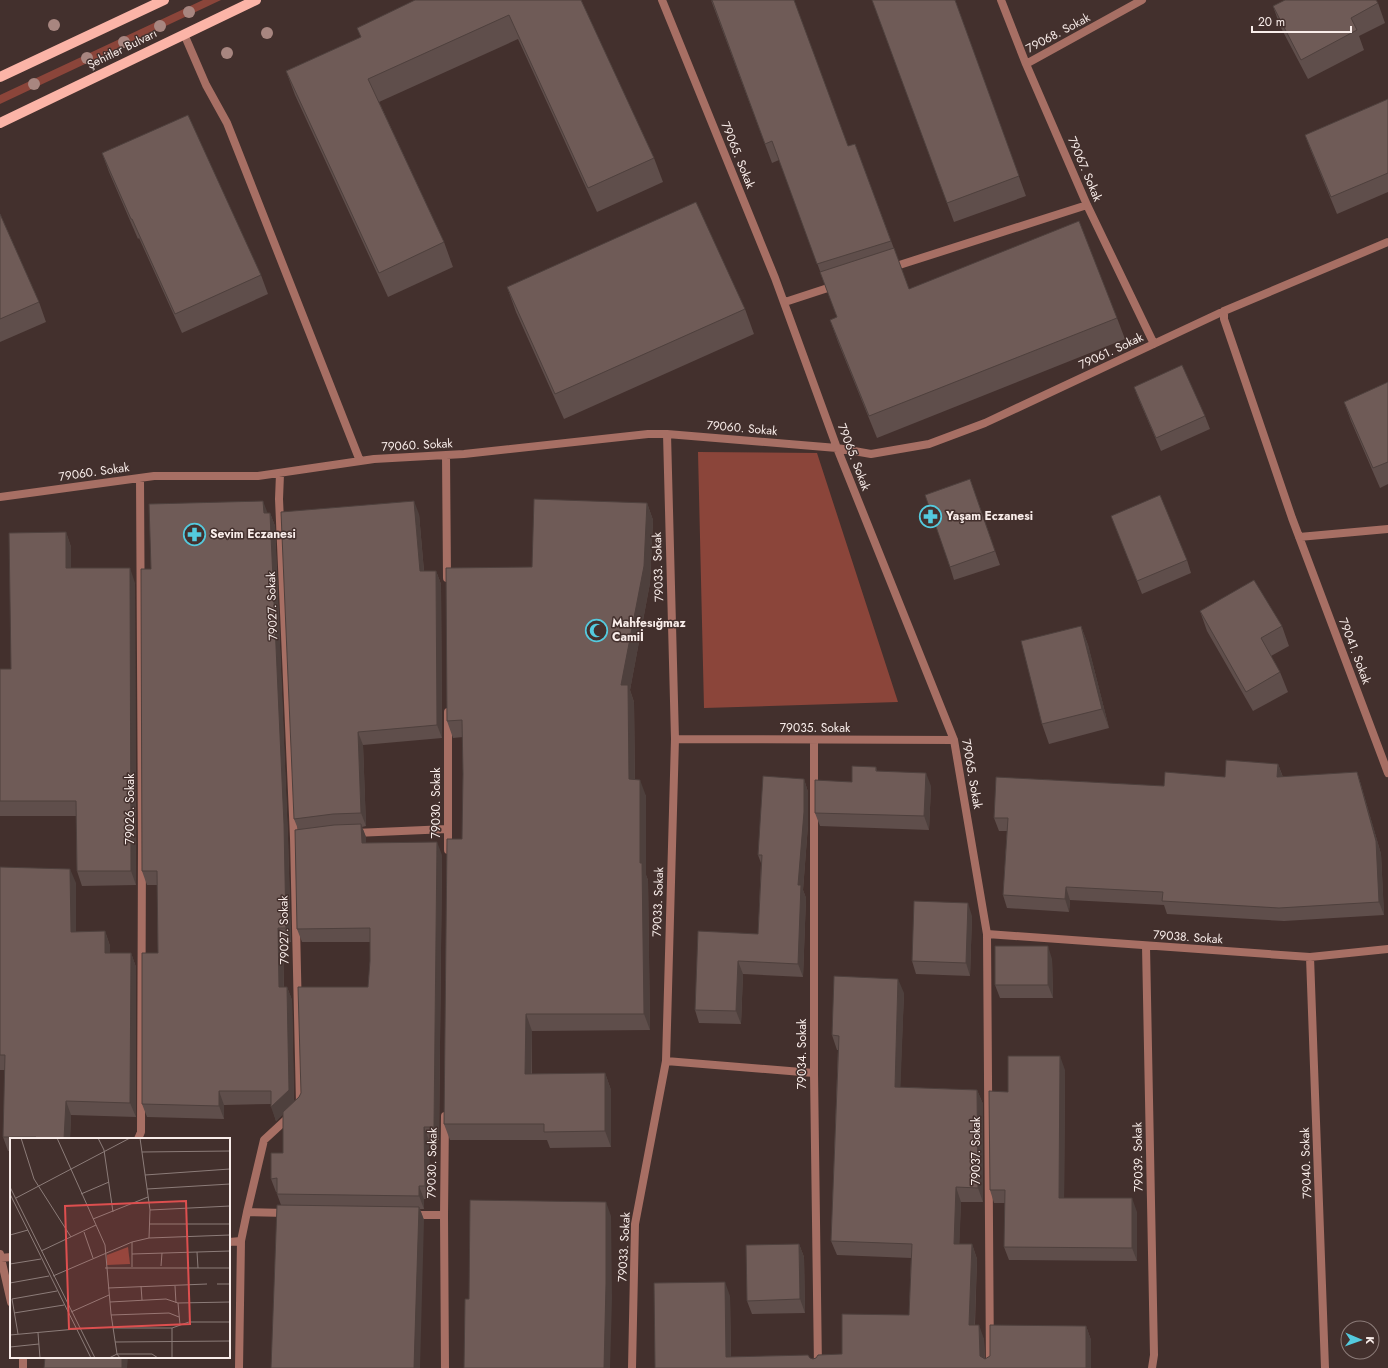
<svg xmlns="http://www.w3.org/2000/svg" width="1388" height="1368" font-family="Jost,sans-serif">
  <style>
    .green { fill: #8b453a }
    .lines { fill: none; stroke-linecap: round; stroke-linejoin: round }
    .street { stroke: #a76f64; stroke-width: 8 }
    .primary { stroke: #fbb4a7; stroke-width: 10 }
    .tree { fill: #a88680 }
    .wall { fill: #5f4e4b }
    .shaded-wall { fill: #4e403d }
    .building { fill: #6f5b57; stroke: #4e403d }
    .labels { text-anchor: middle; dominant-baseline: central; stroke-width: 3; stroke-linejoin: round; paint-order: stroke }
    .street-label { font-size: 12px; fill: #f9edea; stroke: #43302d }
    .poi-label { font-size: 12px; font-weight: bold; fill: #f9edea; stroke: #43302d; text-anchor: start }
    .inset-road { fill: none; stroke: #8c7c79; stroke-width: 1 }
    .view { fill: #dd4f4f; fill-opacity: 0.15; stroke: #dd4f4f; stroke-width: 2 }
    .inset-edge { fill: none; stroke: #f9edea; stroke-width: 2 }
  </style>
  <rect width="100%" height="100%" fill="#43302d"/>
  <path class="green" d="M203 0H221L0 104V95Z
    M698 452 817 453 898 702 704 708Z"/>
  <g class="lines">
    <path class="street" d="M662 0 775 278 837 448 954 740 987 934 990 1368
      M1001 0 1026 64 1087 205 1154 344
      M184 34 206 85 227 123 360 461
      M1026 64 1142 0
      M890 268 1087 205
      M785 302 837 285
      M1224 311V319L1292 518 1388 773
      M446 455 447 578
      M280 474 279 499 294 838 300 1104
      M0 497 154 476H258L374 459 464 454 648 434H667L837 448 871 454 929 444 985 423 1224 311 1388 242
      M1299 537 1388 529
      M448 712V850
      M675 739 954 740
      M814 740V1073L818 1368
      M355 833 448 829
      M987 934 1310 957 1388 949
      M1146 946 1154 1355 1152 1368
      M1310 957 1325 1368
      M666 1061 814 1073
      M445 1116 444 1215 445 1368
      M138 1139 141 1132 142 844 140 478
      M247 1212 286 1213
      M412 1215H444
      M229 1242 241 1241
      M0 1254 11 1302
      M1 1258 11 1257
      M23 1357V1368
      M239 1368 241 1241 247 1212 264 1140 290 1116
      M632 1368 635 1224 666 1061 675 739 667 434"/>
    <path class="primary" d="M0 77 164 0
      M0 123 256 0"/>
  </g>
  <g class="tree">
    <circle cx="189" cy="12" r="6"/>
    <circle cx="54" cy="25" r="6"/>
    <circle cx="160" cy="26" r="6"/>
    <circle cx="267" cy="33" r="6"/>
    <circle cx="124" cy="42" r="6"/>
    <circle cx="227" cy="53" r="6"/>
    <circle cx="87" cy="58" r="6"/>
    <circle cx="34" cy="84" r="6"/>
  </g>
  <path class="wall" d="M581 0 654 158 663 182 597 212 518 39 379 102 444 242 453 267 388 297 295 95 286 71 361 37 357 28Z
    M711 0 848 146 855 144 909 289 1117 318 1125 339 877 438 838 342 830 320 837 317 779 160 772 163Z
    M872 0H955L1026 196 954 222Z
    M1378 3 1385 23 1359 36 1364 50 1308 79 1280 26 1273 6Z
    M1388 99V192L1337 214 1311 151 1305 135Z
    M102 153 261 275 268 294 182 333 139 238 138 239 109 172Z
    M0 214 39 302 46 322 0 342Z
    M507 287 745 309 754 334 564 419 516 312Z
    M1388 382V484L1380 488 1351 421 1344 402Z
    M1134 387 1205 416 1210 429 1161 451 1139 400Z
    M970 479 1000 565 954 580 950 567Z
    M647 503 653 520 650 583 630 690 634 702 635 780 646 796V875L648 880 650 1030 532 1031V1074L605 1073 611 1090V1147L550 1148 547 1140H450L444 1124 462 839 463 774V737L453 738 447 721 532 567Z
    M268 513H270L275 526 288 838 291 942H283L284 987H287L292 1000 294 1101 299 1097 368 987 370 961V942H302L297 929 298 829 294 819 419 514 424 571H436L441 584 442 738 363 745 366 826 362 827 366 837V843L442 855 439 1140H429L430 1199H424V1209H420L424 1220 281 1205 277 1194V1192H276L271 1179 283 1153V1114L276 1121 271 1104 224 1105V1119L147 1117 142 1104 158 953 157 885H147L142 871 151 569Z
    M1111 516 1187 560 1191 573 1142 594Z
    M66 532 71 547V568L135 583 136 885 82 886 77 871 76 816H0V669H11Z
    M1200 611 1282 626 1289 646 1271 656 1280 672 1288 692 1253 711 1207 631Z
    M1081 626 1088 645 1109 728 1049 744 1042 724Z
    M1278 764 1283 777 1357 772 1361 785 1381 854 1384 915 1284 921 1167 914 1164 905 1070 900 1069 912 1007 908 1003 895 1007 831H999L994 818 1164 786 1225 777Z
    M876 767 877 771 931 786 929 830 820 826 815 813 852 782Z
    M804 779 808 792V825L803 890 806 898 803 977 743 974 741 1024 699 1023 695 1010 758 934 761 863 758 855Z
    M0 867 76 883V932L105 931 110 946V953H131L136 967V1117L71 1115 70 1139H11V1151H8L3 1137 5 1070H0Z
    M972 916 970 976 916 974 912 961Z
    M1052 959 1053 998H1000L995 985Z
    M904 993 900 1087 977 1090 983 1104V1202H961L959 1244H972L977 1259 975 1325 984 1339 985 1359 1086 1326 1091 1340V1368H655L730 1296 731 1357 810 1358 813 1359 842 1354 909 1315 911 1258 837 1255 831 1241 838 1050H837L832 1035Z
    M1065 1070 1064 1198 1137 1212V1261L1009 1260 1004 1247 1005 1203H994L990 1190 1008 1092Z
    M799 1244 804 1257 805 1313 752 1314 747 1301Z"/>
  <path class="shaded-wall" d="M263 501 268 514 264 513Z
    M414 501 419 514 425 584 420 571Z
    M647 503 653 520 650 583 630 690 634 702 635 796 629 779 621 685Z
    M270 513 275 526 288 838 291 942 286 928Z
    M66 532 71 547V583L66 568Z
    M130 568 135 583 136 885 131 871Z
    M436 571 441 584 442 738 437 725Z
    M1081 626 1088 645 1109 728 1102 709Z
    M358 732 363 745 366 826 361 813Z
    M1278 764 1283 778 1277 777Z
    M1357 772 1361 785 1381 854 1384 915 1379 902Z
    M926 773 931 786 929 830 924 816Z
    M804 779 808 792V825L803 890 806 898 803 977 798 964V885Z
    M640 780 646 796V875L648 880 650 1030 644 1014 640 863Z
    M361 824 366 837V856L362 843Z
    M437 842 442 855 439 1140 434 1127Z
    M70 869 76 883V947L71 932Z
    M1066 887 1070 900 1069 912 1065 899Z
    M968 903 972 916 970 976 966 963Z
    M278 928 283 942 284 1001 279 987Z
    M105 931 110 946V968L105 953Z
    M1048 946 1052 959 1053 998 1048 985Z
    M131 953 136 967V1117L130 1103Z
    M738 961 743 974 741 1024 736 1011Z
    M898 979 904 993 900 1101 895 1087Z
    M287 987 292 1000 294 1104 276 1121 271 1107Z
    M526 1014 532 1031 531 1091 525 1074Z
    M1060 1056 1065 1070 1064 1211 1059 1198Z
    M605 1073 611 1090V1147L605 1131Z
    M977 1090 983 1104V1202L978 1188Z
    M219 1091 224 1105V1119L219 1106Z
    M66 1101 71 1115 70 1139H64Z
    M424 1127 429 1140 430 1199 425 1186Z
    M419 1186 424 1199V1209L419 1196Z
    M956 1187 961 1202 959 1258 954 1244Z
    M1132 1198 1137 1212V1261L1132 1248Z
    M606 1202 611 1216 612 1298 610 1368H604Z
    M419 1207 424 1220 420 1368H414Z
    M799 1244 804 1257 805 1313 800 1299Z
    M972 1244 977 1259 974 1339 969 1325Z
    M725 1282 730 1296 731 1368 726 1357Z
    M979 1325 984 1339 985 1368 980 1356Z
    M1086 1326 1091 1340V1368H1086Z
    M122 1357H128L127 1368H122Z"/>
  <path class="building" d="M415 0H581L654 158 588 188 509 15 368 79 444 242 379 273 286 71 361 37 357 28Z
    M712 0H794L848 146 855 144 891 241 817 264 772 141 765 144Z
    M872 0H955L1019 176 947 203Z
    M1285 0H1376L1378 3 1351 18 1357 30 1301 60 1273 6Z
    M1388 99V173L1331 197 1305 135Z
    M188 115 261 275 175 314 132 219H131L102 153Z
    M696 202 745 309 555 394 507 287Z
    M0 214 39 302 0 319Z
    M1079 221 1117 318 869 416 830 320 837 317 820 272 894 248 909 289Z
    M1182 365 1205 416 1156 438 1134 387Z
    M1388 382V462L1373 468 1344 402Z
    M970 479 995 551 950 567 925 495Z
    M1160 495 1187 560 1137 581 1111 516Z
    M534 499 647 503 644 566 621 685H628L629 779 640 780V863H642L644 1014H526L525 1074 605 1073V1131L544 1132V1124H444L447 839H462L463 774 462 720 447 721 446 568 532 567Z
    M263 501 264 513H270L284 824 286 928H278L279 987H287L289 1090 271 1107V1091H219V1106L142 1104V953H158L157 871H142L141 569H151L149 504Z
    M414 501 420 571H436L437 725 358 732 361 813 333 814 294 819 281 512Z
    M66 532V568H130L131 871H77L76 801H0V669H11L9 533Z
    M1254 580 1282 626 1261 638 1280 672 1246 692 1200 611Z
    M1081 626 1102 709 1042 724 1021 641Z
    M1226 760 1278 764 1277 777 1357 772 1376 841 1379 902 1279 908 1162 901 1163 892 1066 887 1065 899 1003 895 1008 818H994L996 777 1164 786 1165 772 1225 777Z
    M852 766 876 767V771L926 773 924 816 815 813V780L852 782Z
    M763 776 804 779V812L798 885H801L798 964 738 961 736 1011 695 1010 698 931 758 934 762 855H758Z
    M361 824 362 843 437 842 434 1127H424L425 1186H419V1196L277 1194V1178L271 1179V1153H283V1112L299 1097 301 1093 298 987H368L370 961V928L297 929 295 830 334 825Z
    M0 867 70 869 71 932 105 931V953H131L130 1103 66 1101 64 1139H36V1137H3L5 1055H0Z
    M914 901 968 903 966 963 912 961Z
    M995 946H1048V985H995Z
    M834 976 898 979 895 1087 977 1090 978 1188 956 1187 954 1244H972L969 1325H979L980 1356 985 1359 990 1356V1325L1086 1326V1368H655L654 1283 725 1282 726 1357 808 1355 810 1358 813 1359 816 1358 818 1355 842 1354V1314L909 1315 912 1244 831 1241 839 1036 832 1035Z
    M1008 1056H1060L1059 1198H1132V1248L1004 1247 1005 1190H990L989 1091 1008 1092Z
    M470 1200 606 1202V1284L604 1368H464L465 1299H469Z
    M277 1205 419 1207 414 1368H271Z
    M799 1244 800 1299 747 1301 746 1245Z
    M45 1357H122V1368H44Z"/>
  <defs>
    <symbol id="pharmacy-ring" viewBox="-11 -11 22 22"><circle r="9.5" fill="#43302d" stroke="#54cade" stroke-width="1.5"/><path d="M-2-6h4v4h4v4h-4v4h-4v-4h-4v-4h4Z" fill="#54cade"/></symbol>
    <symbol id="mosque-ring" viewBox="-11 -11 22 22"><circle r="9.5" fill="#43302d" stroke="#54cade" stroke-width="1.5"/><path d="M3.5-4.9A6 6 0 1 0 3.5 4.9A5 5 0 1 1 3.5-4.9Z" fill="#54cade"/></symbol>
  </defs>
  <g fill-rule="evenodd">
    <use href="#pharmacy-ring" x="918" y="504" width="25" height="25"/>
    <use href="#pharmacy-ring" x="182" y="522" width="25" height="25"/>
    <use href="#mosque-ring" x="584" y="618" width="25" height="25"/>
  </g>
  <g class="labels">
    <g class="street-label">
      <text transform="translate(1058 33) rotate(-28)">79068. Sokak</text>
      <text transform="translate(122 49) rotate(-26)">Şehitler Bulvarı</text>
      <text transform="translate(738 155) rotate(68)">79065. Sokak</text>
      <text transform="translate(1085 169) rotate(67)">79067. Sokak</text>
      <text transform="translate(1111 351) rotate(-25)">79061. Sokak</text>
      <text transform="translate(742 428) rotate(5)">79060. Sokak</text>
      <text transform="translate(417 445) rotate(-3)">79060. Sokak</text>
      <text transform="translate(854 457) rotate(69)">79065. Sokak</text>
      <text transform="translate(94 472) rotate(-8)">79060. Sokak</text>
      <text transform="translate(658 567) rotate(-92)">79033. Sokak</text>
      <text transform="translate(272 606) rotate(-92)">79027. Sokak</text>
      <text transform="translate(1355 651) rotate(69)">79041. Sokak</text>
      <text x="815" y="728">79035. Sokak</text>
      <text transform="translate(972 774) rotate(80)">79065. Sokak</text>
      <text transform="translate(436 803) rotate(-90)">79030. Sokak</text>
      <text transform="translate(130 809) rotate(-90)">79026. Sokak</text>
      <text transform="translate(658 902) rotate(-88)">79033. Sokak</text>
      <text transform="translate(284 930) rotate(-91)">79027. Sokak</text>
      <text transform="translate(1188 937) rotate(4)">79038. Sokak</text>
      <text transform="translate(802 1054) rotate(-90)">79034. Sokak</text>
      <text transform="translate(976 1151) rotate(-90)">79037. Sokak</text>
      <text transform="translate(1138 1157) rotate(-91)">79039. Sokak</text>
      <text transform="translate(432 1163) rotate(-89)">79030. Sokak</text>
      <text transform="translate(1306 1163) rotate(-92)">79040. Sokak</text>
      <text transform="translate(624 1247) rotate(-87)">79033. Sokak</text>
    </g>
    <g class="poi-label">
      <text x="946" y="516">Yaşam Eczanesi</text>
      <text x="210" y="534">Sevim Eczanesi</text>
      <text x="612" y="623">Mahfesığmaz<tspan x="612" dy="14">Camiİ</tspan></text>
    </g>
  </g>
  <g transform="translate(10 1138)">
    <rect width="220" height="220" fill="#43302d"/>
    <path d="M118 109 120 126 97 127V117Z" fill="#8b453a"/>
    <path class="inset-road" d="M11 0 24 41 61 99M47 0 95 107 101 176 107 216 110 220M88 0 94 12 103 74M130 0 140 72 139 100M132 14 220 13M135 37 220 31M0 49 85 220M137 51 220 46M0 56 81 220M71 56 99 44M6 60 120 0M140 72 220 68M83 81 138 59M139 86H220M74 94 83 120M0 97 18 92M122 104V129M31 113 86 87M187 114 188 130M122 116 220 113M0 126 31 121M151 128 152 115M95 130H220M43 138 122 104 139 100 220 97M0 145 39 138M207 146H220M131 148 132 162M165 148 166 165M98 150 197 146M100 164 156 161 168 165 220 164M168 165 170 187M61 174 99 157M4 175 54 167M101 177 159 175 169 179M103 190H162V220M162 190 179 184H220M28 195 30 220M8 196 2 161 47 153M0 197 66 191M105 204 220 203M0 209 29 206M99 220 107 216H142L148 220"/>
    <path class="view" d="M176 63 180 186 59 191 55 68Z"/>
    <rect width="220" height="220" class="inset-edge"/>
  </g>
  <g transform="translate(1360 1340) rotate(92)"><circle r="19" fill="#43302d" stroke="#8c7c79"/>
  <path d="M0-3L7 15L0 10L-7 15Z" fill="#54cade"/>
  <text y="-6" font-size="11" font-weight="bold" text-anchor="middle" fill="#f9edea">K</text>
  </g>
  <path d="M1252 26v6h99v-6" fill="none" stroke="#f9edea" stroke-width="2"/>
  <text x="1258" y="26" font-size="12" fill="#f9edea" stroke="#43302d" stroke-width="3" paint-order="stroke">20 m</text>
</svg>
